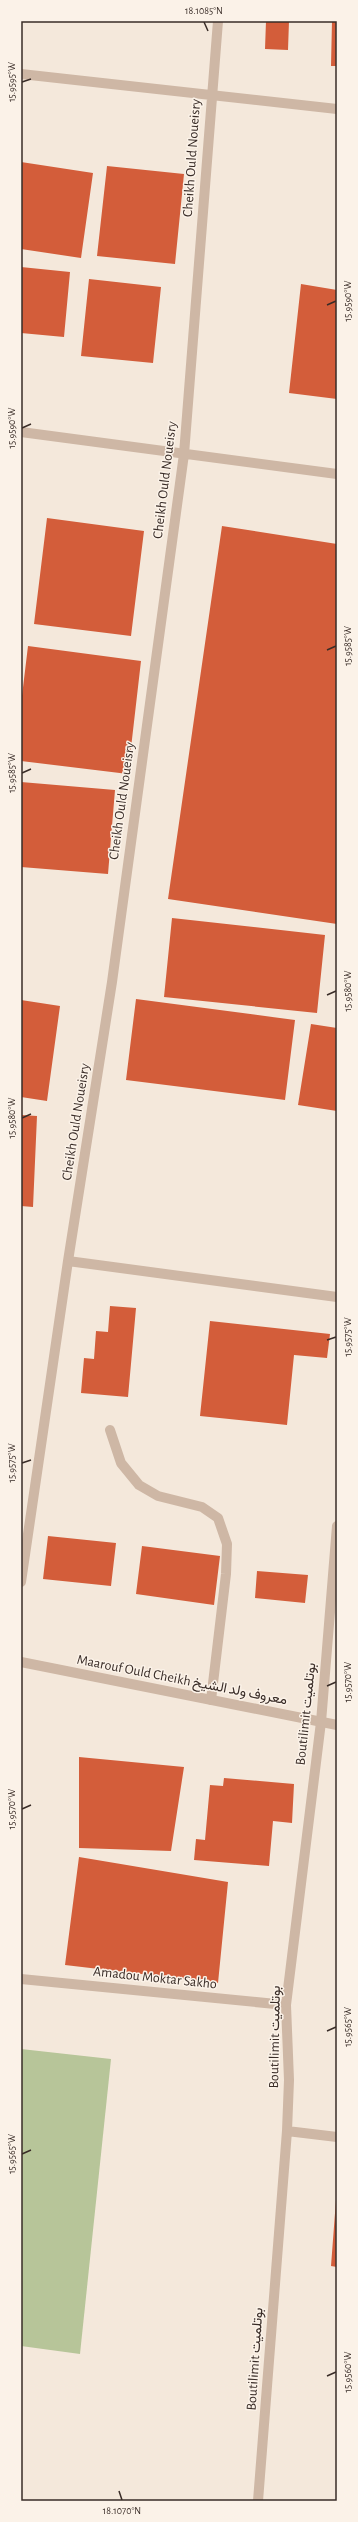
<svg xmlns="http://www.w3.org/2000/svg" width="358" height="2522" font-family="'Alegreya Sans',Vazirmatn,sans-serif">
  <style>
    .green { fill: #b7c599 }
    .building { fill: #d35d3a }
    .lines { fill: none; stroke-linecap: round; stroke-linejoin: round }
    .service { stroke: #ceb7a5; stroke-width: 10 }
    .minor { stroke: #ceb7a5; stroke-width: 10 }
    .tertiary { stroke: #ceb7a5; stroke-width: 10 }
    .ticks { fill: none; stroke: #392c27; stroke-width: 1.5 }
    .labels { text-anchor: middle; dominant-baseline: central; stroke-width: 3; stroke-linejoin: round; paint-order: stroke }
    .street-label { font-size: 14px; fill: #392c27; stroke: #fbf2e8 }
    .neatline { fill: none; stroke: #392c27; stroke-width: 1.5 }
    .ticks-label { font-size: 10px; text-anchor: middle; fill: #392c27 }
  </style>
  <rect width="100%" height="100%" fill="#f4e8db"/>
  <path class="green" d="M21 2049 111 2059 80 2354 21 2346Z"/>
  <path class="building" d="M266 21H289L288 50 265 49Z
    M332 21H337V66H331Z
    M21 162 93 173 81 258 21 249Z
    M107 166 184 174 175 264 97 256Z
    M21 267 70 272 64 337 21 333Z
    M89 279 161 287 153 363 81 356Z
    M301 284 337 290V399L289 393Z
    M47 518 144 531 131 636 34 624Z
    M222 526 337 544V924L168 899Z
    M28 646 141 661 128 774 21 761V704Z
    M21 782 115 790 108 874 21 867Z
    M172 918 325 935 317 1013 164 997Z
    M136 999 295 1020 285 1100 126 1080Z
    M21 1000 60 1006 47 1101 21 1097Z
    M311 1024 337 1028V1111L298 1105Z
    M21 1115 37 1116 33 1207 21 1206Z
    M110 1306 136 1308 128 1397 81 1393 84 1358 94 1359 96 1331 108 1332Z
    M210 1321 330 1334 327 1358 294 1355 287 1425 200 1416Z
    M48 1536 116 1543 111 1586 43 1579Z
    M142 1546 220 1556 214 1605 136 1594Z
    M257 1571 308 1575 305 1603 255 1598Z
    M79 1757 184 1767 171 1851 79 1848Z
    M224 1778 294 1784 292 1823 273 1821 269 1866 194 1860 196 1839 205 1840 210 1785 223 1786Z
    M79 1857 228 1882 218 1983 65 1965Z
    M336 2200H337V2267L331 2266Z"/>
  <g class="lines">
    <path class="service" d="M110 1430 121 1463 139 1485 158 1496 202 1507 218 1518 227 1544 226 1574 211 1700"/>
    <path class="minor" d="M21 74 337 109
      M21 432 337 474
      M68 1261 337 1297
      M21 1582 68 1261 112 982 184 454 218 21
      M21 1979 286 2005
      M287 2131 337 2137
      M258 2501 287 2131 289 2080 286 2005 321 1722 337 1526"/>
    <path class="tertiary" d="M21 1662 337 1725"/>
  </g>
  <path class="ticks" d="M204 22 208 31M22 82 31 79M327 305 336 301M22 428 31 424M327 650 336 646M22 773 31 769M327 995 336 991M22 1118 31 1114M327 1340 336 1337M22 1463 31 1460M327 1686 336 1682M22 1809 31 1805M327 2031 336 2027M22 2154 31 2150M327 2376 336 2372M119 2491 122 2500"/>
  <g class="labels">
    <g class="street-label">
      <text transform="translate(192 158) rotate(-86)">Cheikh Ould Noueisry</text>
      <text transform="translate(165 480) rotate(-83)">Cheikh Ould Noueisry</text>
      <text transform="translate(122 801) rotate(-82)">Cheikh Ould Noueisry</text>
      <text transform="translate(76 1122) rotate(-81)">Cheikh Ould Noueisry</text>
      <text transform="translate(182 1680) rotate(11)">Maarouf Ould Cheikh معروف ولد الشيخ</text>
      <text transform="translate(306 1714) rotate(-84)">Boutilimit بوتلميت</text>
      <text transform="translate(155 1978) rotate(6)">Amadou Moktar Sakho</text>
      <text transform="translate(275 2037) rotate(-89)">Boutilimit بوتلميت</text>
      <text transform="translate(255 2359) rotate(-86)">Boutilimit بوتلميت</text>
    </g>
  </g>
  <rect width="358" height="2522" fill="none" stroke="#fbf2e8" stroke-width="44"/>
  <rect x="22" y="22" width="314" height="2478" class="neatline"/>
  <g class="ticks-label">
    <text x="204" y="14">18.1085°N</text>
    <text transform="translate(11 82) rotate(-90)" y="4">15.9595°W</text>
    <text transform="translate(347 301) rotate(-90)" y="4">15.9590°W</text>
    <text transform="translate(11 428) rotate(-90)" y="4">15.9590°W</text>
    <text transform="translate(347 646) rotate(-90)" y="4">15.9585°W</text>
    <text transform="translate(11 773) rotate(-90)" y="4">15.9585°W</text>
    <text transform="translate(347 991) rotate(-90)" y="4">15.9580°W</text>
    <text transform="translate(11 1118) rotate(-90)" y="4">15.9580°W</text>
    <text transform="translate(347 1337) rotate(-90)" y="4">15.9575°W</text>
    <text transform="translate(11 1463) rotate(-90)" y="4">15.9575°W</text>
    <text transform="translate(347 1682) rotate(-90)" y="4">15.9570°W</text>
    <text transform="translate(11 1809) rotate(-90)" y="4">15.9570°W</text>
    <text transform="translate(347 2027) rotate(-90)" y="4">15.9565°W</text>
    <text transform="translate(11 2154) rotate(-90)" y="4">15.9565°W</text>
    <text transform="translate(347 2372) rotate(-90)" y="4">15.9560°W</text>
    <text x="122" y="2514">18.1070°N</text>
  </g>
</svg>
